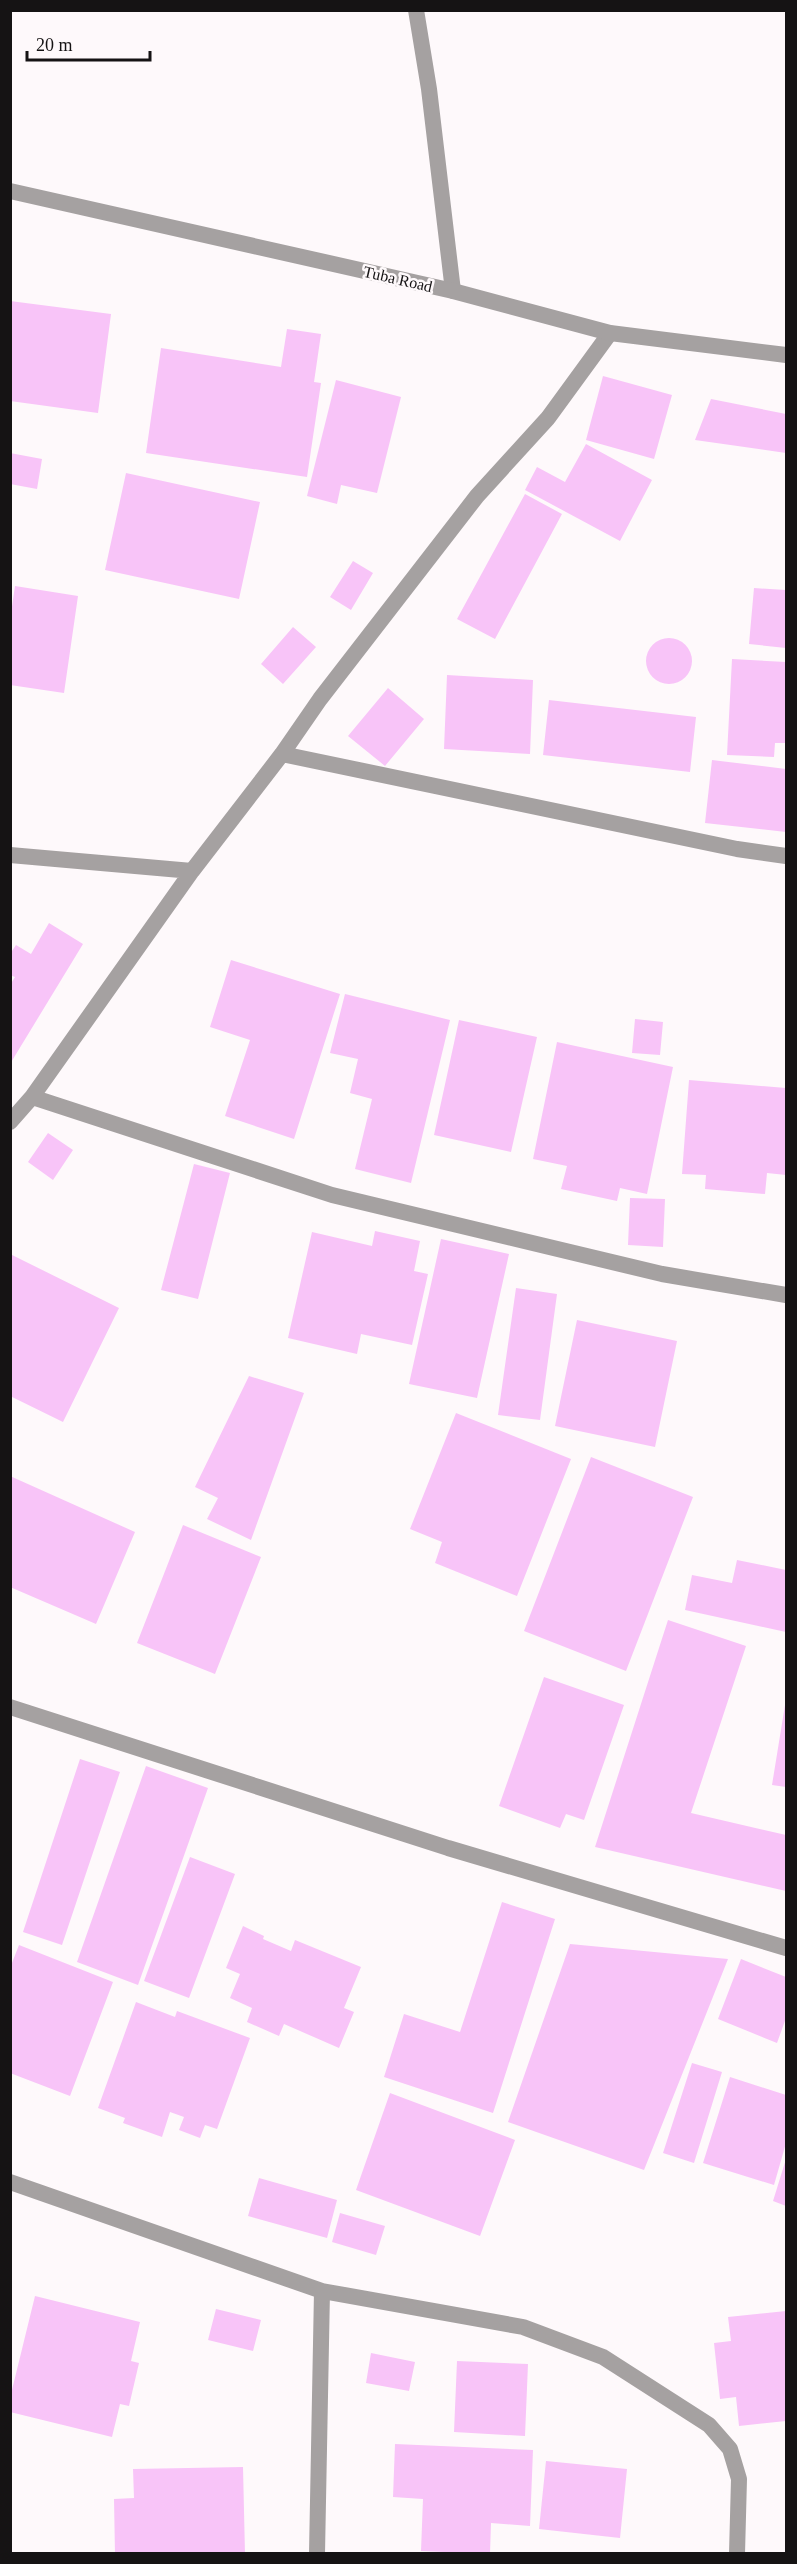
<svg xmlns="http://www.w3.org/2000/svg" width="797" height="2564" font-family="'Times New Roman',serif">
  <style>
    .building { fill: #f8c4f8 }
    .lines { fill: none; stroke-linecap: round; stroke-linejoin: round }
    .minor { stroke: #a5a1a1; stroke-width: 16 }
    .tertiary { stroke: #a5a1a1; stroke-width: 16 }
    .labels { text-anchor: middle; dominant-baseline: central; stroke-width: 5; stroke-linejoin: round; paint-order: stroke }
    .street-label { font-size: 16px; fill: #151314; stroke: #fef9fb }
  </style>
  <rect width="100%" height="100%" fill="#fef9fb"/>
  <path class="building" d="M10 301 111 314 98 413 10 401Z
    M287 329 321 334 314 382 321 383 307 477 146 453 161 348 281 367Z
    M603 376 672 395 654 459 586 440Z
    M336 380 401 397 377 493 341 485 337 504 307 496Z
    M711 399 786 414V453L695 440Z
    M586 444 652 480 620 541 525 490 537 467 565 482Z
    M10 453 42 459 37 489 10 484Z
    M126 473 260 502 239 599 105 570Z
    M525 494 562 514 495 639 457 619Z
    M353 561 373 573 351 610 330 597Z
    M15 586 78 596 64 693 10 685V620Z
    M754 588 786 590V648L749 644Z
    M293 627 316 647 283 684 261 664Z
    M646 661a23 23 0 1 1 46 0a23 23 0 1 1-46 0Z
    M732 659 786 662V743H775L774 757 727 755Z
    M447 675 533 680 530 754 444 749Z
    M388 688 424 719 385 766 348 736Z
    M549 700 696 717 690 772 543 755Z
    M712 760 786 769V832L705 823Z
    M49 923 83 944 10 1064V985L15 977 10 975V954L16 945 31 954Z
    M231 960 340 994 294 1139 225 1116 250 1040 210 1027Z
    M345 994 450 1020 411 1183 355 1169 372 1099 350 1093 358 1059 330 1053Z
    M635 1019 663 1022 660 1055 632 1053Z
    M459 1020 537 1037 511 1152 434 1135Z
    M557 1042 673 1067 647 1194 620 1188 617 1201 561 1189 567 1166 533 1159Z
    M689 1080 786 1088V1175L767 1173 765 1194 705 1189 706 1175 682 1174Z
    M48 1133 73 1150 53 1180 28 1162Z
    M194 1164 230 1173 198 1299 161 1290Z
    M630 1198 665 1199 663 1247 628 1245Z
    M375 1231 420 1241 414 1271 428 1274 412 1345 361 1334 357 1354 288 1338 312 1232 372 1246Z
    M441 1239 509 1254 477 1398 409 1384Z
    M10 1254 119 1308 63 1422 10 1396Z
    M516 1288 557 1294 540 1420 498 1415Z
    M577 1320 677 1341 655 1447 555 1426Z
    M249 1376 304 1393 251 1540 207 1519 218 1498 195 1487Z
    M456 1413 571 1459 517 1596 435 1563 442 1542 410 1529Z
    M591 1457 693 1497 626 1671 524 1631Z
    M10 1476 135 1532 96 1624 10 1587Z
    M183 1525 261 1557 215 1674 137 1643Z
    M737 1560 786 1570V1632L685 1610 692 1575 732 1583Z
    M668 1620 746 1646 691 1813 786 1835V1891L595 1847Z
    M544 1677 624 1705 584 1820 566 1814 560 1828 499 1806Z
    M785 1705H786V1787L772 1785Z
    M80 1759 120 1772 62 1945 23 1932Z
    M146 1766 208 1788 138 1985 77 1962Z
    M190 1857 235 1874 189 1998 144 1981Z
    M502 1902 555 1919 493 2113 384 2077 404 2014 460 2032Z
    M243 1926 264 1936 263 1939 291 1951 295 1940 361 1967 344 2008 354 2012 339 2048 284 2024 279 2036 247 2022 252 2008 230 1998 240 1974 226 1968Z
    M570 1944 728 1959 644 2170 508 2122Z
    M19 1945 113 1982 70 2096 10 2073V1968Z
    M741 1959 786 1977V2018L777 2043 718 2019Z
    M136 2002 175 2017 177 2011 250 2038 217 2129 205 2125 200 2138 179 2130 184 2117 170 2112 162 2137 123 2123 125 2118 98 2108Z
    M692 2063 722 2072 694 2163 663 2153Z
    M730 2077 786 2095V2143L774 2185 703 2163Z
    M390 2093 515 2140 480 2236 356 2190Z
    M786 2159V2206L773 2201Z
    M259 2178 337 2200 327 2238 248 2216Z
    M340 2213 385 2226 376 2255 332 2242Z
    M35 2296 140 2322 131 2361 139 2363 129 2406 120 2404 112 2437 10 2412V2398Z
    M216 2309 261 2320 253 2351 208 2340Z
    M786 2311V2421L739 2426 736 2397 720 2399 714 2343 731 2341 728 2317Z
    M371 2353 415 2362 409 2391 366 2383Z
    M457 2361 528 2364 525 2436 454 2432Z
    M395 2444 533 2450 530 2526 491 2523 490 2554 421 2551 423 2499 393 2497Z
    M546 2461 627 2469 620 2538 539 2529Z
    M243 2467 245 2554H115L114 2499 134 2498 133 2469Z"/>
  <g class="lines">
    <path class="minor" d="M416 10 429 89 453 291
      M282 754 737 849 786 856
      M10 855 192 871
      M32 1097 332 1195 662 1274 786 1295
      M10 1122 32 1097 192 871 282 754 320 699 477 496 548 418 610 333
      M10 1707 448 1848 786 1948
      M10 2182 322 2291 523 2327 603 2357 709 2425 730 2449 739 2479 737 2554
      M317 2554 322 2291"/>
    <path class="tertiary" d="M10 191 453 291 610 333 786 355"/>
  </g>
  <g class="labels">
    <g class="street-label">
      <text transform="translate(398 279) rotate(13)">Tuba Road</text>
    </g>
  </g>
  <rect width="797" height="2564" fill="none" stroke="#151314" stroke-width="24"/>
  <path d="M27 51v9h123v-9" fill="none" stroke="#151314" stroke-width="3"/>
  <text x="36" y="51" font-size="18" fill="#151314" stroke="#fef9fb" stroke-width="4.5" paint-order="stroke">20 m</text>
</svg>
